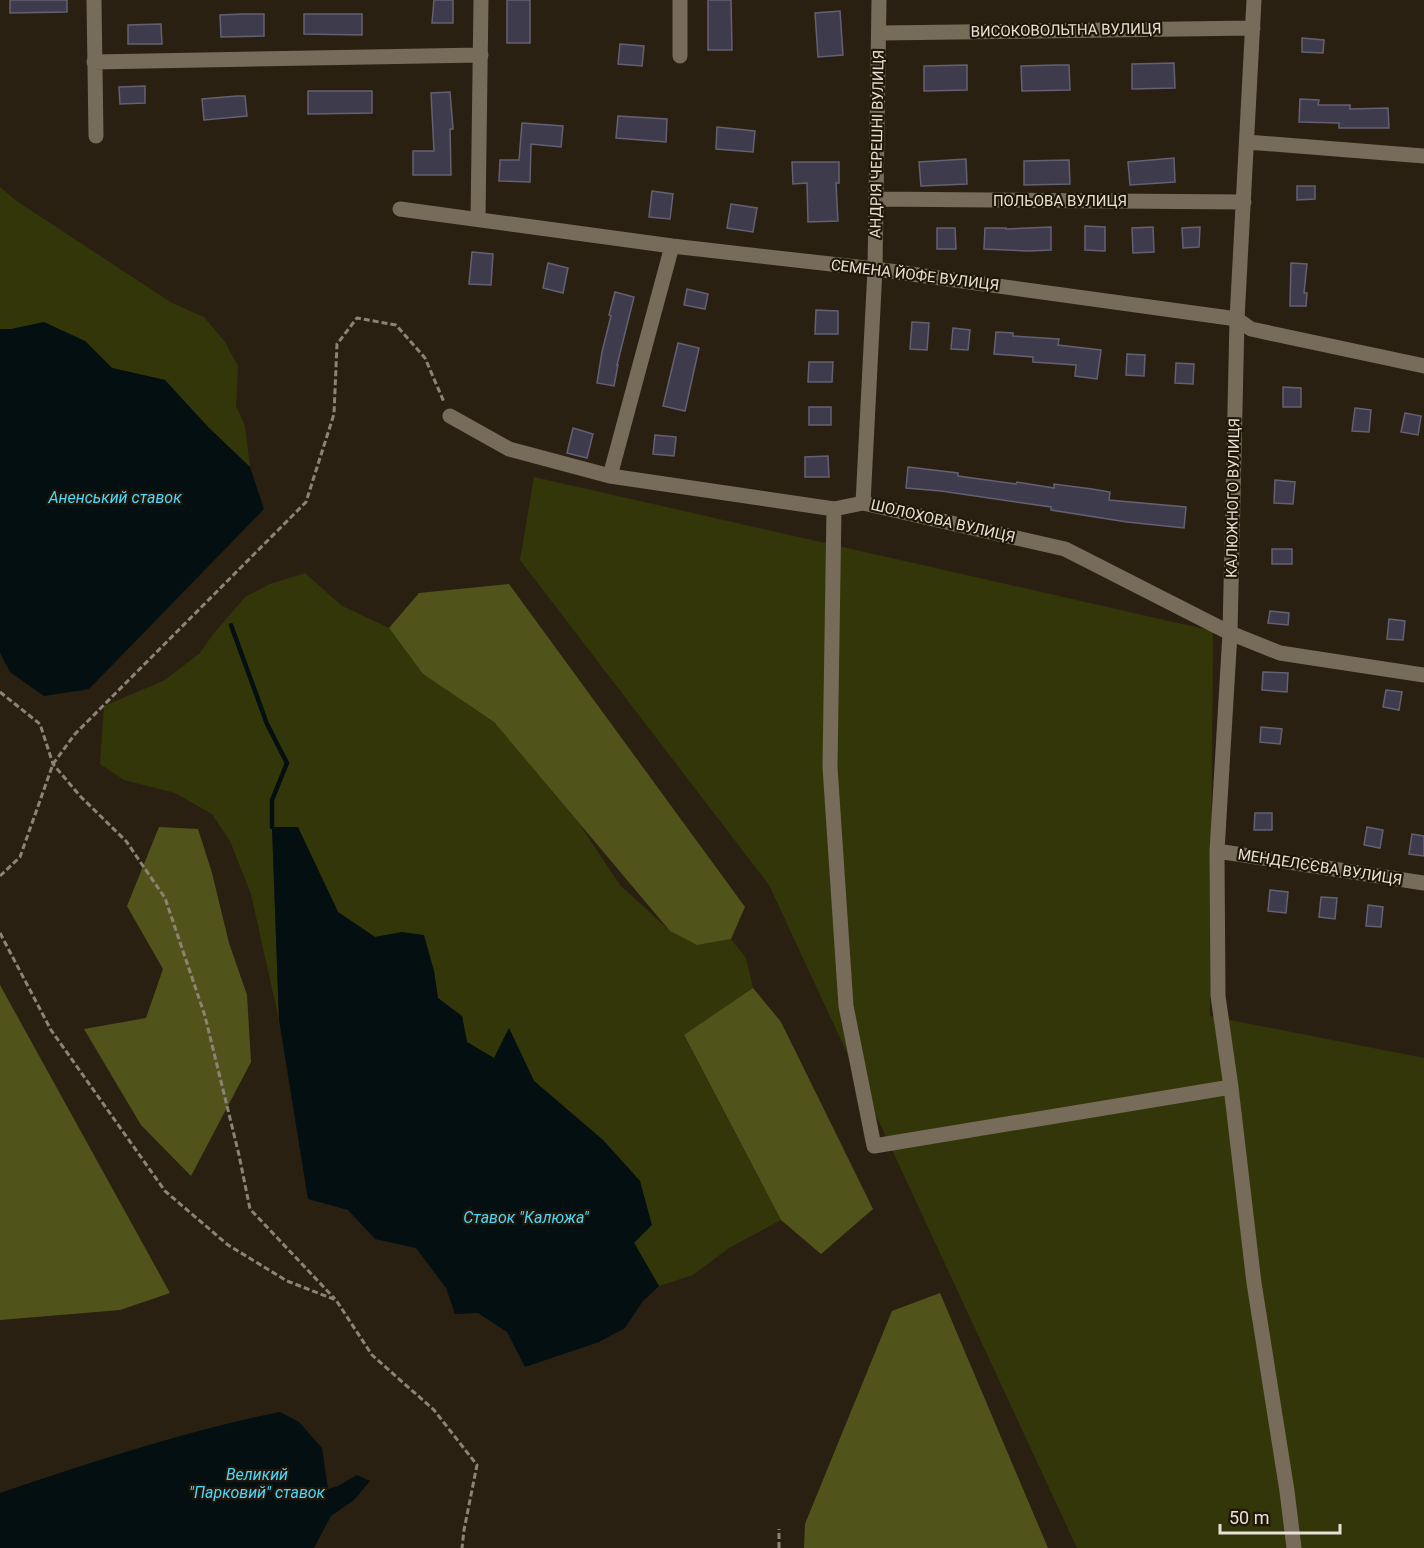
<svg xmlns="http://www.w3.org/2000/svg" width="1424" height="1548" font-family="Roboto,sans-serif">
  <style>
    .green { fill: #333609 }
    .forest { fill: #51541a }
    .water { fill: #040f12 }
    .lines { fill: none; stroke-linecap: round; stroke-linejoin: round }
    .stream { stroke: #040f12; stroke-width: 4.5 }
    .building { fill: #3e3b4c; stroke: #646073; stroke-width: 1.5 }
    .path { stroke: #8c8377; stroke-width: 3; stroke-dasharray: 6 3; stroke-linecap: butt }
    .minor { stroke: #776b5a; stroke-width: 15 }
    .labels { text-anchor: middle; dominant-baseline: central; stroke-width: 4.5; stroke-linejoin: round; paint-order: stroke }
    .street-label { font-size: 15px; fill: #e7e0d6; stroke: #211708 }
    .water-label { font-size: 16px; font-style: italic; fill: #4bd7fe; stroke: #211708 }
  </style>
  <rect width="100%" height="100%" fill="#2a2011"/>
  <path class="green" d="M0 187 18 202 172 303 204 317 225 342 238 366 236 406 245 426 250 467 208 427 165 380 112 368 85 341 11 329H0Z
    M534 477 1213 631 1210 1016 1424 1058V1548H1077L769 885 520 560Z
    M305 573 342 606 389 628 423 674 494 722 578 822 620 885 670 931 697 945 731 939 746 958 753 988 684 1036 781 1220 729 1248 693 1275 659 1286 634 1242 640 1181 603 1140 534 1081 509 1028 494 1058 467 1042 462 1017 438 998 434 971 402 932 375 937 338 912 298 828 272 827 279 1020 251 894 230 841 212 814 175 793 124 780 100 764 104 706 165 680 200 653 211 637 245 597 270 584Z"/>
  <path class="forest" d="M509 584 745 907 731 939 697 945 670 931 494 722 423 674 389 628 419 593Z
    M159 827 198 829 212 873 229 943 247 995 251 1062 191 1176 141 1125 84 1029 146 1018 163 969 127 906Z
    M0 985 170 1293 120 1310 0 1320Z
    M753 988 781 1022 873 1209 821 1254 781 1220 684 1035Z
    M940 1293 1048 1548H804L805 1524 892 1311Z"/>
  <path class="water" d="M44 322 85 341 112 368 165 380 208 427 250 467 264 509 89 689 44 696 10 672 0 653V329H11Z
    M272 827H298L338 912 375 937 402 932 424 935 434 971 438 998 462 1016 467 1042 494 1058 509 1028 534 1081 603 1140 640 1181 652 1225 634 1243 659 1286 643 1301 625 1328 599 1342 525 1367 507 1332 478 1313 455 1314 446 1288 416 1248 375 1239 348 1210 308 1199 279 1020Z
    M280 1412 299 1422 322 1448 328 1489 338 1486 357 1475 370 1481 354 1500 331 1516 314 1548H0V1493C92 1462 185 1431 280 1412Z"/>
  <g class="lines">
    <path class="stream" d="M231 625 267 724 287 763 272 800V827"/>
  </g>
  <path class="building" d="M10 0H67V12L10 13Z
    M434 0H453V23H432Z
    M507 0H530V43H507Z
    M708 0H731L732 50H708Z
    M840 11 843 55 818 57 815 13Z
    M242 14H264V36L221 37 220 15Z
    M304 14H362V35L304 34Z
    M161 24 162 44H128V25Z
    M1302 38 1324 40 1323 53 1302 52Z
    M620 44 644 46 642 66 618 64Z
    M1174 63 1175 88 1132 89V64Z
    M967 65V90L924 91V66Z
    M1057 65H1069L1070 90 1022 91 1021 66Z
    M145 86V103L120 104 119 87Z
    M308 91H372V113L308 114Z
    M450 92 453 129H450L451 175H413V151H434L431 93Z
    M237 96H245L247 116 204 120 202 99Z
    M1300 99 1319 100 1318 105H1350V109L1388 108 1389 128H1339V123L1299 122Z
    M618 116 667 119 666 142 616 138Z
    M522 123 563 126 561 147 531 144 530 182 499 181 500 160H519Z
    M717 127 755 131 753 152 716 149Z
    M1174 158 1175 182 1130 185 1128 162Z
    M966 159 967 184 921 186 919 162Z
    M1069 160 1070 184 1024 185V161Z
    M792 162H839V183H836L838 221 808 222 807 183 793 184Z
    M1297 186H1315V199L1297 200Z
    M652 191 673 194 670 219 649 217Z
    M731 204 757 208 753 232 727 228Z
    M1085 226 1105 227V251L1085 250Z
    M1051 227V250L1029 251 984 249 985 228H1006V229Z
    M1153 227 1154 252 1133 253 1132 228Z
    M1200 227 1199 247 1183 248 1182 228Z
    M937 228H955L956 249H937Z
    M472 252 493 254 491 285 469 284Z
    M548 263 568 268 563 293 543 288Z
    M1291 263 1307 264 1304 293H1307L1306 306H1290Z
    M687 289 708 294 705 309 684 305Z
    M615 292 634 297 617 365H618L614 386 597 383 602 352 611 316 609 315Z
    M816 310 838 311V334H815Z
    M912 322 929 323 927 350 910 349Z
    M953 328 970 330 968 350 951 349Z
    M996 332 1013 333V336L1059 339 1058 345 1101 350 1097 379 1075 376 1076 365 1033 362V357L994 354Z
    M678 343 699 348 685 411 663 406Z
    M1127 354 1145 355 1144 376 1126 375Z
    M809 362H833L832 382H808Z
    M1176 363 1194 364 1193 384 1175 383Z
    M1283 387 1301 388V407H1283Z
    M809 407H831V425H809Z
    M1355 408 1371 410 1369 432 1352 431Z
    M1405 413 1421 416 1418 435 1401 432Z
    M573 428 593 434 587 458 567 453Z
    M655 435 676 437 674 456 653 454Z
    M828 456 829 477H805V457Z
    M908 467 958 473V476L1016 484 1017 482 1054 488V484L1092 489 1110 492 1109 500 1186 507 1184 528 1127 522 1051 510V507L941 491 906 488Z
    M1275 480 1295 482 1293 504 1274 503Z
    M1272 549H1292V564H1272Z
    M1270 611 1289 613 1288 625 1268 623Z
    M1389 619 1405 621 1403 640 1387 639Z
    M1263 672 1288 673 1287 692 1262 690Z
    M1386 690 1402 692 1399 710 1383 707Z
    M1261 727 1282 729 1280 744 1260 742Z
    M1255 813H1272V830H1254Z
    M1367 827 1383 830 1380 848 1364 845Z
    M1412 834 1424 836V856L1409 854Z
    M1270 890 1288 892 1286 913 1268 911Z
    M1321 897 1337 898 1335 919 1319 917Z
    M1368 905 1383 907 1381 927 1366 926Z"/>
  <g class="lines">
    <path class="path" d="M0 692 40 724 53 764 80 796 126 841 165 898 205 1016 239 1155 250 1209 335 1299
      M0 876 20 857 53 764 75 734 306 502 334 414 337 344 357 318 396 325 425 358 444 402
      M0 933 51 1030 165 1191 228 1245 287 1281 336 1300 372 1355 434 1410 477 1465 464 1530 462 1548
      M779 1548V1529"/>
    <path class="minor" d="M94 0 96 136
      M1254 0 1237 319 1230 633 1217 851 1218 996 1231 1087 1254 1283 1287 1491 1294 1548
      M879 33 1253 28
      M680 56V0
      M94 62 481 55
      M1247 142 1424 156
      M876 199 1244 202
      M400 209 672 246 875 269 1237 319 1251 329 1424 366
      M478 219 481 0
      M450 416 509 449 610 476 834 509 863 503 1065 549 1230 633 1280 653 1424 675
      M610 476 672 246
      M863 503 875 269 879 0
      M834 509 830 767 846 1006 874 1146 1231 1087
      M1217 851 1424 883"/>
  </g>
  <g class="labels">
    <g class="street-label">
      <text transform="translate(1066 30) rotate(-1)">ВИСОКОВОЛЬТНА ВУЛИЦЯ</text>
      <text transform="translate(877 144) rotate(-89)">АНДРІЯ ЧЕРЕШНІ ВУЛИЦЯ</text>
      <text x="1060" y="201">ПОЛЬОВА ВУЛИЦЯ</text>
      <text transform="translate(915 275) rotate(7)">СЕМЕНА ЙОФЕ ВУЛИЦЯ</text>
      <text transform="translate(1233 498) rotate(-89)">КАЛЮЖНОГО ВУЛИЦЯ</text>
      <text transform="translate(943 521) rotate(13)">ШОЛОХОВА ВУЛИЦЯ</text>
      <text transform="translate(1320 867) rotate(9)">МЕНДЕЛЄЄВА ВУЛИЦЯ</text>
    </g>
    <g class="water-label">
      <text x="115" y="497">Аненський ставок</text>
      <text x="526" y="1217">Ставок "Калюжа"</text>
      <text x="257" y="1474">Великий<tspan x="257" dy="18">"Парковий" ставок</tspan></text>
    </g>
  </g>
  <path d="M1220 1524v9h120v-9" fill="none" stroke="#e7e0d6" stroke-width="3"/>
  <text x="1229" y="1524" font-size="18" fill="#e7e0d6" stroke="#211708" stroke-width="4.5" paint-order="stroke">50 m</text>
</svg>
